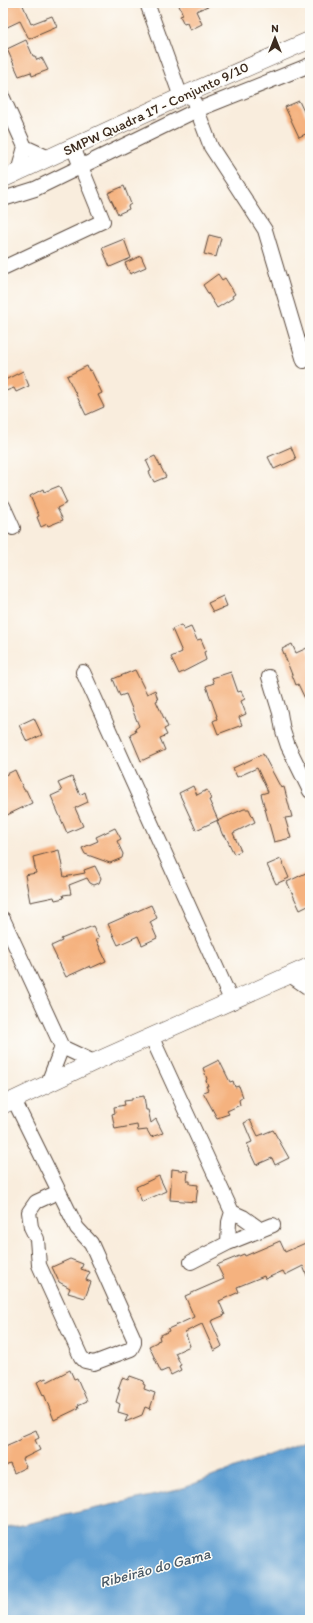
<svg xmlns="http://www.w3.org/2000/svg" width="313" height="1623" font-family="Itim,sans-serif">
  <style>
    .water { fill: #5f9fd2; stroke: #4d6478 }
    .building { fill: #f5b27f }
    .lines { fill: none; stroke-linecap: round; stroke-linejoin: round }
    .minor-casing { stroke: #58473b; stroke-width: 16 }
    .tertiary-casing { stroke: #58473b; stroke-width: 18 }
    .minor { stroke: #fff; stroke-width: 14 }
    .tertiary { stroke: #fff; stroke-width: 17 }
    .labels { text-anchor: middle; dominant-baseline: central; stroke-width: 3; stroke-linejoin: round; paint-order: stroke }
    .street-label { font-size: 14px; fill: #3b2a1e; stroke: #fdfcf7 }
    .water-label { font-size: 15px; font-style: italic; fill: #495966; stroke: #fdfcf7 }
  </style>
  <rect width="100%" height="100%" fill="#fdfcf7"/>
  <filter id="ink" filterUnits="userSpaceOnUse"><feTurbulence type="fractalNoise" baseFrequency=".025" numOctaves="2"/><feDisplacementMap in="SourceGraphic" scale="8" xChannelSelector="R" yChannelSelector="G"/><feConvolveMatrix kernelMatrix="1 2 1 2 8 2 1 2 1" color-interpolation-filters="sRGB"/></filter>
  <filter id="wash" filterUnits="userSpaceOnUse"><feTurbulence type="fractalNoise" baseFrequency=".012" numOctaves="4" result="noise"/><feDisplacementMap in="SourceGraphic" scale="16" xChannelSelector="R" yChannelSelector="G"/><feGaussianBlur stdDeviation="0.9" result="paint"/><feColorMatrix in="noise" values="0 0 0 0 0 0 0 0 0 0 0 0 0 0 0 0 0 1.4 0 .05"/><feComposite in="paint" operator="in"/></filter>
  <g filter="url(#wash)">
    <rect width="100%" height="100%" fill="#f9eddd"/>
    <path class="water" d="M310 1439V1620H3V1529L178 1490Z"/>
    <g id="blocks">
      <path class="building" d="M3 3H22L31 24 52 16 57 27 29 39 20 21 3 29Z
        M178 3H215L196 11 202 24 190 30 187 23 184 24 180 16 183 15Z
        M26 40 33 56H35L37 60 42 58 48 70 32 76 31 72 19 76 7 49Z
        M299 101 306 116 310 114V132L299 137 285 107Z
        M124 186 131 204 128 206 129 209 118 214 108 193Z
        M209 235 221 238 216 257 204 254Z
        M124 239 131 258 110 267 102 248Z
        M141 256 146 267 130 274 125 263Z
        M218 274 222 280 225 278 235 294 232 296 233 298 217 308 203 285Z
        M87 366 89 371 91 370 102 393 98 395 104 407 86 415 67 376Z
        M23 371 29 386 16 392 14 388 3 392V381Z
        M291 447 296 459 274 469 268 457Z
        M155 456 166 477 154 482 149 472 151 471 146 460Z
        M59 486 67 503 57 508 63 520 48 526 47 524 41 527 37 517 39 516 30 496 43 489 44 492Z
        M223 596 227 606 213 612 208 603Z
        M181 625 184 630 191 627 197 640 201 639 206 651 204 652 206 660 179 674 171 657 182 652 172 629Z
        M292 644 296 653 307 648 310 655V709L298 684 296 685 282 649Z
        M135 670 147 694 155 690 158 700 156 701 168 727 164 729 167 735 160 738 165 750 141 761 130 735 136 732 135 729 139 726 126 694 120 696 113 679Z
        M231 672 238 692 241 691 245 699 241 701 246 714 239 717 242 725 218 734 213 721 217 719 216 716H217L206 686 214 683 212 678Z
        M34 718 42 735 27 742 19 725Z
        M263 754 281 788 284 787 292 817 285 818 291 838 274 842 261 794 268 792 257 768 237 777 233 768Z
        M15 770 24 790H26L32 803 3 817V776Z
        M72 777 80 795 85 792 88 802 75 808 83 826 67 833 51 796 62 791 58 783Z
        M193 786 197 795 207 790 211 799 209 800 218 820 196 830 179 793Z
        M244 809H249L255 822 233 833 241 851 234 854 225 835 223 836 217 821Z
        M115 828 121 839 117 841 123 854 122 858 110 863 85 854 82 848 98 841 96 837Z
        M59 850 64 877 85 873 84 870 95 866 101 878 99 883 94 885 90 883 87 878 69 885 71 894 63 895 64 898 55 900 54 897 30 902 25 875 36 873 33 857Z
        M281 859 289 878 276 884 267 865Z
        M310 871V905L300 910 287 882Z
        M151 905 157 918 150 922 157 938 142 945 138 936 118 945 108 924Z
        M93 926 99 938 96 939 106 961 91 968 90 966 66 977 51 946 62 941 61 939Z
        M219 1060 230 1082 233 1081 235 1087 239 1086 243 1097 239 1100 240 1105 227 1111 229 1114 217 1118 203 1092 208 1090 206 1086H208L206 1080 207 1079 203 1068Z
        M144 1096 146 1110H148L151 1123 156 1119 163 1133 151 1137 147 1130 138 1131 137 1125 115 1129 112 1114 115 1113 114 1107 125 1105 124 1101 132 1100V1098Z
        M250 1120 258 1136 273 1130 289 1158 275 1165 272 1158 256 1165 249 1150H250L247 1144 252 1142 244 1123Z
        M172 1169 188 1171 187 1181H190V1184L198 1185 196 1202 170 1200Z
        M159 1176 166 1191 142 1202 136 1187Z
        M280 1241 285 1252 310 1241V1283L303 1266 285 1275 283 1271 265 1279 264 1276 237 1287 239 1292 219 1301 225 1315 211 1321 222 1346 221 1347 214 1351 202 1324 185 1332 190 1346 175 1353 181 1365 179 1366 181 1370 171 1375 168 1369 161 1372 149 1346 157 1342V1341L160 1340 159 1336 169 1331 168 1329 194 1317 185 1296 224 1279 217 1265 244 1254 245 1256Z
        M70 1259 83 1264 81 1269 90 1272 86 1280 91 1282 85 1298 68 1293 70 1288 59 1282 52 1267Z
        M70 1370 74 1379 77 1378 87 1401 78 1405 79 1408 54 1420 44 1394 43 1395 37 1382 46 1378 47 1382Z
        M130 1376 144 1381 143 1384 145 1385 144 1389 155 1393 150 1409 145 1407 142 1415 125 1422 128 1415 118 1412 120 1404 116 1402 120 1389H118L122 1378 128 1380Z
        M36 1430 39 1438 35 1440 40 1450 22 1459 26 1467 14 1473 10 1464 3 1467V1447L21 1439 20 1437Z"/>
    </g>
  </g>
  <g filter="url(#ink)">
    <use href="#blocks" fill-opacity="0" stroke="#58473b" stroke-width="1"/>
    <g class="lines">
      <defs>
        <path id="minor" d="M147 3 181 97
          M3 98 25 147 18 172
          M194 102 211 147 265 230 304 361
          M25 147 49 158
          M3 199 35 189 197 110 310 65
          M5 267 103 221 73 147
          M3 506 13 528
          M83 672 232 1002
          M269 677 280 713 283 731 288 746 310 791
          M3 919 62 1047 94 1062
          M290 975 310 989
          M152 1038 232 1212 229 1222 228 1243
          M48 1083 62 1047
          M14 1100 77 1228 91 1243 134 1339V1343L131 1349 94 1363 85 1361 81 1357 39 1265 37 1239 31 1227 29 1212 36 1202 58 1192
          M232 1212 243 1217 261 1230
          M191 1262 228 1243 273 1225"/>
        <path id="tertiary" d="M3 179 191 92 310 40
          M3 1105 94 1062 310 966"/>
      </defs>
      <use href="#minor" class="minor-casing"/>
      <use href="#tertiary" class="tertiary-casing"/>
      <use href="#minor" class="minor"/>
      <use href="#tertiary" class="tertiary"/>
    </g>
  </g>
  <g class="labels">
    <g class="street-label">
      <text transform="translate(156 109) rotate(-25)">SMPW Quadra 17 - Conjunto 9/10</text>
    </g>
    <g class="water-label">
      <text transform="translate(155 1568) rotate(-15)">Ribeirão do Gama</text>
    </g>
  </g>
  <rect width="313" height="1623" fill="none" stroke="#fdfcf7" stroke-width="16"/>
  <g transform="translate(275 38)" stroke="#fdfcf7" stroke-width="3" paint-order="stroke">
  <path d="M0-3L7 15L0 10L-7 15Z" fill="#3b2a1e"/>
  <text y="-6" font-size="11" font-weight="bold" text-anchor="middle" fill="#3b2a1e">N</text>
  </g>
</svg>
